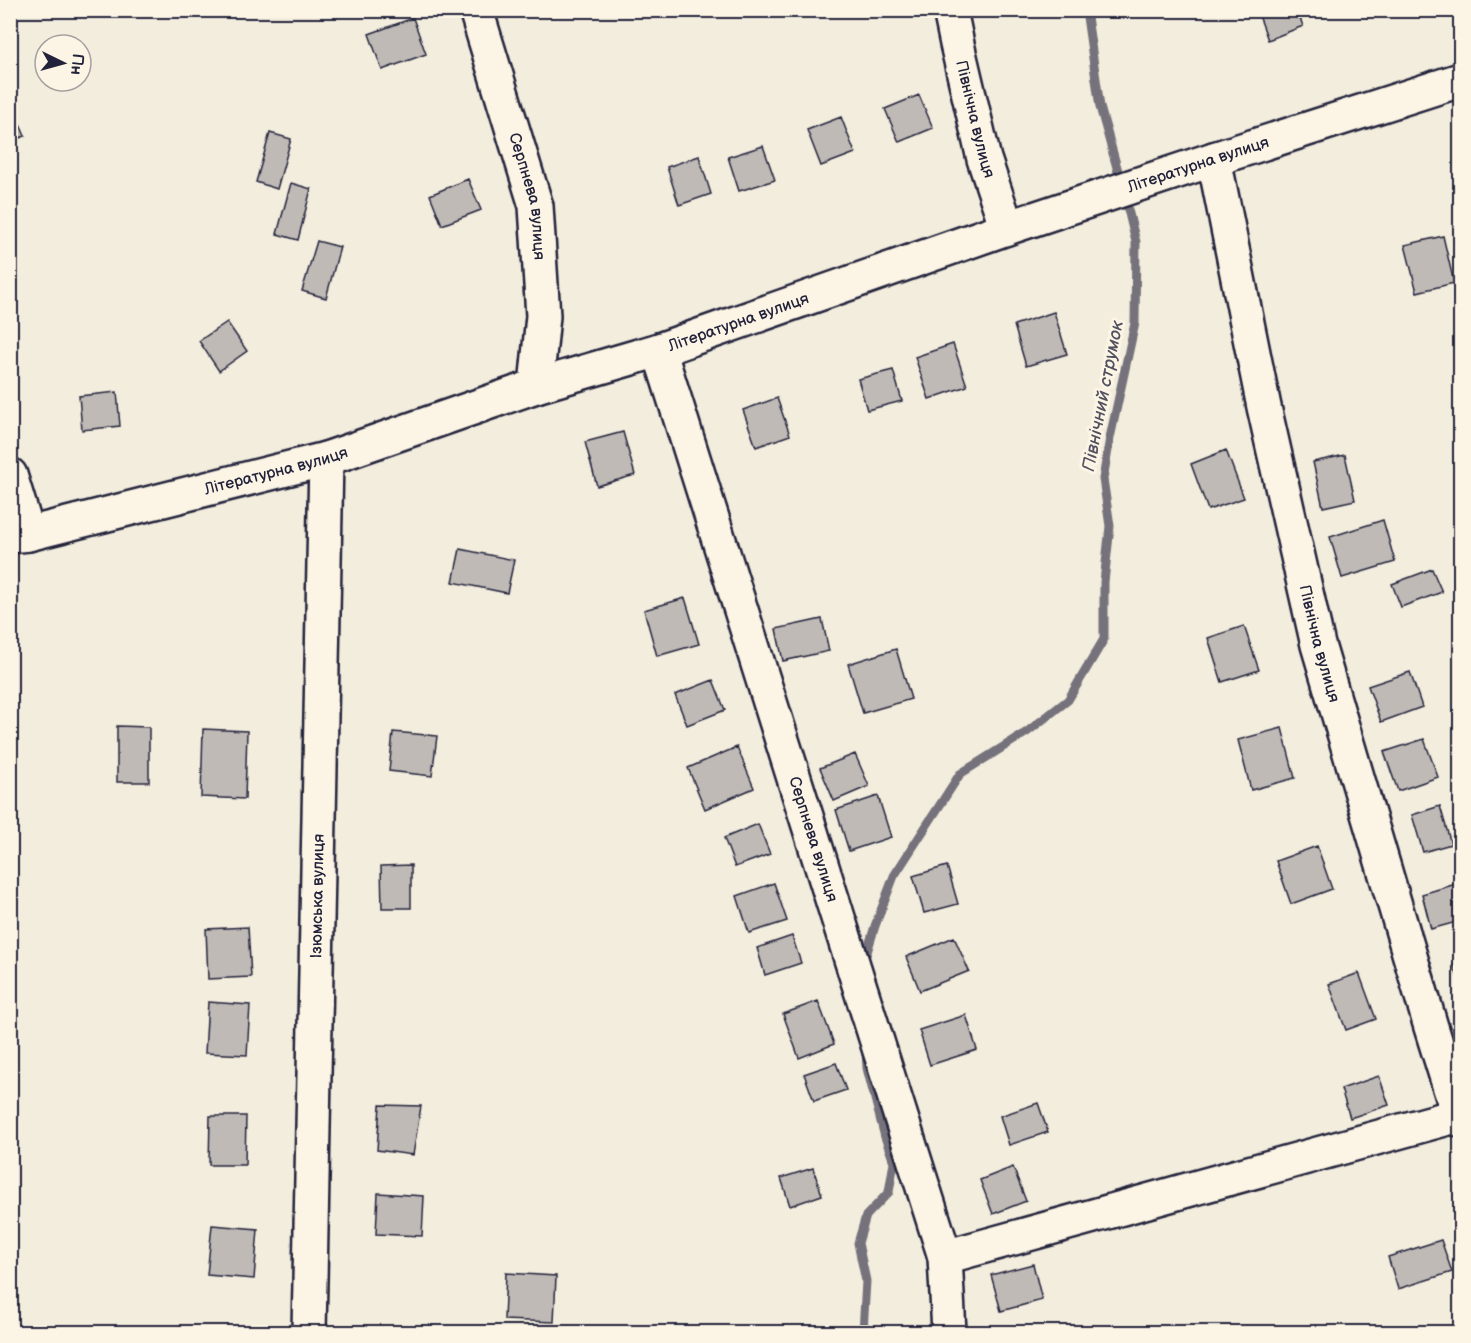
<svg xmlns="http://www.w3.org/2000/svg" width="1471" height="1343" font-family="'Balsamiq Sans',sans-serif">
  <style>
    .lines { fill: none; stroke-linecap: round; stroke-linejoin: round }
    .stream { stroke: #75727b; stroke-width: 9 }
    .building { fill: #bfbab6; stroke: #22223b; stroke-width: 1.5 }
    .street-casing { stroke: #22223b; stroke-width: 38 }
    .secondary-casing { stroke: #22223b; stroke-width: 38 }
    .street { stroke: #fcf5e5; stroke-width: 33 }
    .secondary { stroke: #fcf5e5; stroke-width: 33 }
    .labels { text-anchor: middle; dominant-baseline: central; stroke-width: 6; stroke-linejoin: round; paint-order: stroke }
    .street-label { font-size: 16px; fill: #22223b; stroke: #fcf5e5 }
    .water-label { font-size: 18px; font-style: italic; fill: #525160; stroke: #fcf5e5 }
  </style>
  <rect width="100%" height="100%" fill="#f3edde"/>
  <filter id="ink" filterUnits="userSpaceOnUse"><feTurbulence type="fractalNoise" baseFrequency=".0167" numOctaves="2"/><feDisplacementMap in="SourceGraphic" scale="12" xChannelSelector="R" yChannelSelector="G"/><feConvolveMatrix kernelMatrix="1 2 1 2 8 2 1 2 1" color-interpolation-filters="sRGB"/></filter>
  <g filter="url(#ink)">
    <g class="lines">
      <path class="stream" d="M863 965 875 926 894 876 960 774 1027 732 1068 700 1104 639V582L1110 526 1103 479 1110 438 1135 323 1136 242 1123 189 1100 107 1086 10
        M863 1332 866 1281 858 1243 866 1216 889 1192 894 1162 885 1137 867 1068 866 1053"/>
    </g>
    <path class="building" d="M1257 10H1297L1303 26 1268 40Z
      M10 16 17 36 10 38Z
      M413 18 426 54 382 70 369 34Z
      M919 95 933 128 899 142 885 109Z
      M10 101 25 136 10 142Z
      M841 117 855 153 821 166 807 130Z
      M270 133 291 139 277 189 256 182Z
      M763 146 775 180 739 191 728 157Z
      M699 156 711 194 679 205 667 167Z
      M468 179 481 210 442 225 430 195Z
      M291 183 311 189 298 240 277 234Z
      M1443 236 1454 283 1417 292 1405 245Z
      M317 241 340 247 326 298 302 291Z
      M1054 312 1067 354 1026 366 1014 325Z
      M227 322 247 351 219 371 199 341Z
      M953 344 967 386 929 399 915 357Z
      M893 370 902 401 867 410 858 379Z
      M117 392 120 426 82 430 79 396Z
      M777 398 790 435 756 447 743 410Z
      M623 432 635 475 597 486 585 442Z
      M1226 450 1244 498 1208 510 1191 464Z
      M1345 455 1355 500 1323 507 1313 462Z
      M1383 520 1395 562 1342 578 1330 537Z
      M460 549 514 560 507 593 453 582Z
      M1432 569 1442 592 1401 607 1392 584Z
      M685 598 699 644 657 656 644 610Z
      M822 619 829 651 783 661 776 629Z
      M1244 626 1259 670 1222 682 1208 638Z
      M896 649 911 699 863 713 848 664Z
      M1410 672 1422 707 1381 722 1368 686Z
      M713 680 725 710 687 725 675 695Z
      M117 726 149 727V782H117Z
      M1282 728 1295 778 1251 790 1238 740Z
      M203 729 247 731 245 799 201 797Z
      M393 732 437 736 432 776 389 771Z
      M1424 739 1438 777 1398 791 1384 752Z
      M737 747 754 788 705 809 688 768Z
      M855 754 869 786 834 801 820 768Z
      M878 796 891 837 849 851 836 810Z
      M1440 806 1451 844 1423 852 1412 815Z
      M758 824 770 854 735 867 724 838Z
      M1317 846 1332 889 1291 904 1276 861Z
      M411 865V908H382L381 866Z
      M947 866 958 904 924 913 913 876Z
      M774 883 787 921 749 933 737 896Z
      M1456 884 1460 903V921L1431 929 1422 894Z
      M248 927 251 977 208 979 206 929Z
      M792 936 801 963 765 975 757 948Z
      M954 937 969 971 920 991 906 957Z
      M1460 963V985L1454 965Z
      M1359 973 1376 1019 1346 1030 1329 984Z
      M818 1001 834 1044 799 1058 783 1014Z
      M208 1002 250 1005 247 1055 205 1053Z
      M966 1015 977 1050 930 1065 919 1030Z
      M836 1063 846 1090 814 1101 804 1074Z
      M1379 1076 1389 1105 1350 1118 1341 1089Z
      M1038 1103 1048 1132 1009 1145 1000 1116Z
      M380 1105 421 1106 413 1155 377 1150Z
      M210 1116H246L245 1165H209Z
      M1013 1167 1026 1201 993 1214 980 1180Z
      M813 1168 822 1195 790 1206 781 1178Z
      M378 1193 424 1196 422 1236 376 1234Z
      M212 1225 258 1229 254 1279 207 1275Z
      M1441 1240 1452 1272 1398 1289 1388 1257Z
      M1033 1264 1042 1300 1001 1311 991 1275Z
      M506 1273 556 1276 554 1322 504 1320Z
      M194 1331 251 1332H194Z"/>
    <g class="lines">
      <defs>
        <g id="street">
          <path id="s1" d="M476 10 536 206 543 316 536 386"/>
          <path id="s2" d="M950 10 957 44 984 159 1007 228"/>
          <path id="s3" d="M1214 159 1264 407 1318 645 1431 1027 1460 1120"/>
          <path id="s4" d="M659 350 945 1257 949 1332"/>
          <path d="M10 475 28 534"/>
          <path d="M945 1257 1459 1115"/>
          <path id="s5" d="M309 1332 326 459"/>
        </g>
        <g id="secondary">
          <path id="s6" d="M10 536 28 534 326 459 536 386 659 350 1007 228 1214 159 1460 80"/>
        </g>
      </defs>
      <use href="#street" class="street-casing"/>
      <use href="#secondary" class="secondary-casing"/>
      <use href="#street" class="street"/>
      <use href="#secondary" class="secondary"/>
    </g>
  </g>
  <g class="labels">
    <g class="street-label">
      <text stroke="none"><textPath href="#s2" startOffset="112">Північна вулиця</textPath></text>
      <text stroke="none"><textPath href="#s6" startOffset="1246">Літературна вулиця</textPath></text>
      <text stroke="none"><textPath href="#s1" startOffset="194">Серпнева вулиця</textPath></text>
      <text stroke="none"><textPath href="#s6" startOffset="760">Літературна вулиця</textPath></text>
      <text stroke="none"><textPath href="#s6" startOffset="274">Літературна вулиця</textPath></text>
      <text stroke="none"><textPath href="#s3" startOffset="496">Північна вулиця</textPath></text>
      <text stroke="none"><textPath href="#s4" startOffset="513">Серпнева вулиця</textPath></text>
      <text stroke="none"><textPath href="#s5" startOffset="436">Ізюмська вулиця</textPath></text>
    </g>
    <g class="water-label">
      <text transform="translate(1103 396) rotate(-79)">Північний струмок</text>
    </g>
  </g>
  <rect width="1471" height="1343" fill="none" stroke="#fcf5e5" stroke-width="36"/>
  <rect x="18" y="18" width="1435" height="1307" fill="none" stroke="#22223b" stroke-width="2" filter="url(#ink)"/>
  <g transform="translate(63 63) rotate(95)"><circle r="28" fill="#fcf5e5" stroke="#a5a1a1" stroke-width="1.5"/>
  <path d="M0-4.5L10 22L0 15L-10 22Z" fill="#22223b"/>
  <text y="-9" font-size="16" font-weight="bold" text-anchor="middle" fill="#22223b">Пн</text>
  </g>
</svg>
